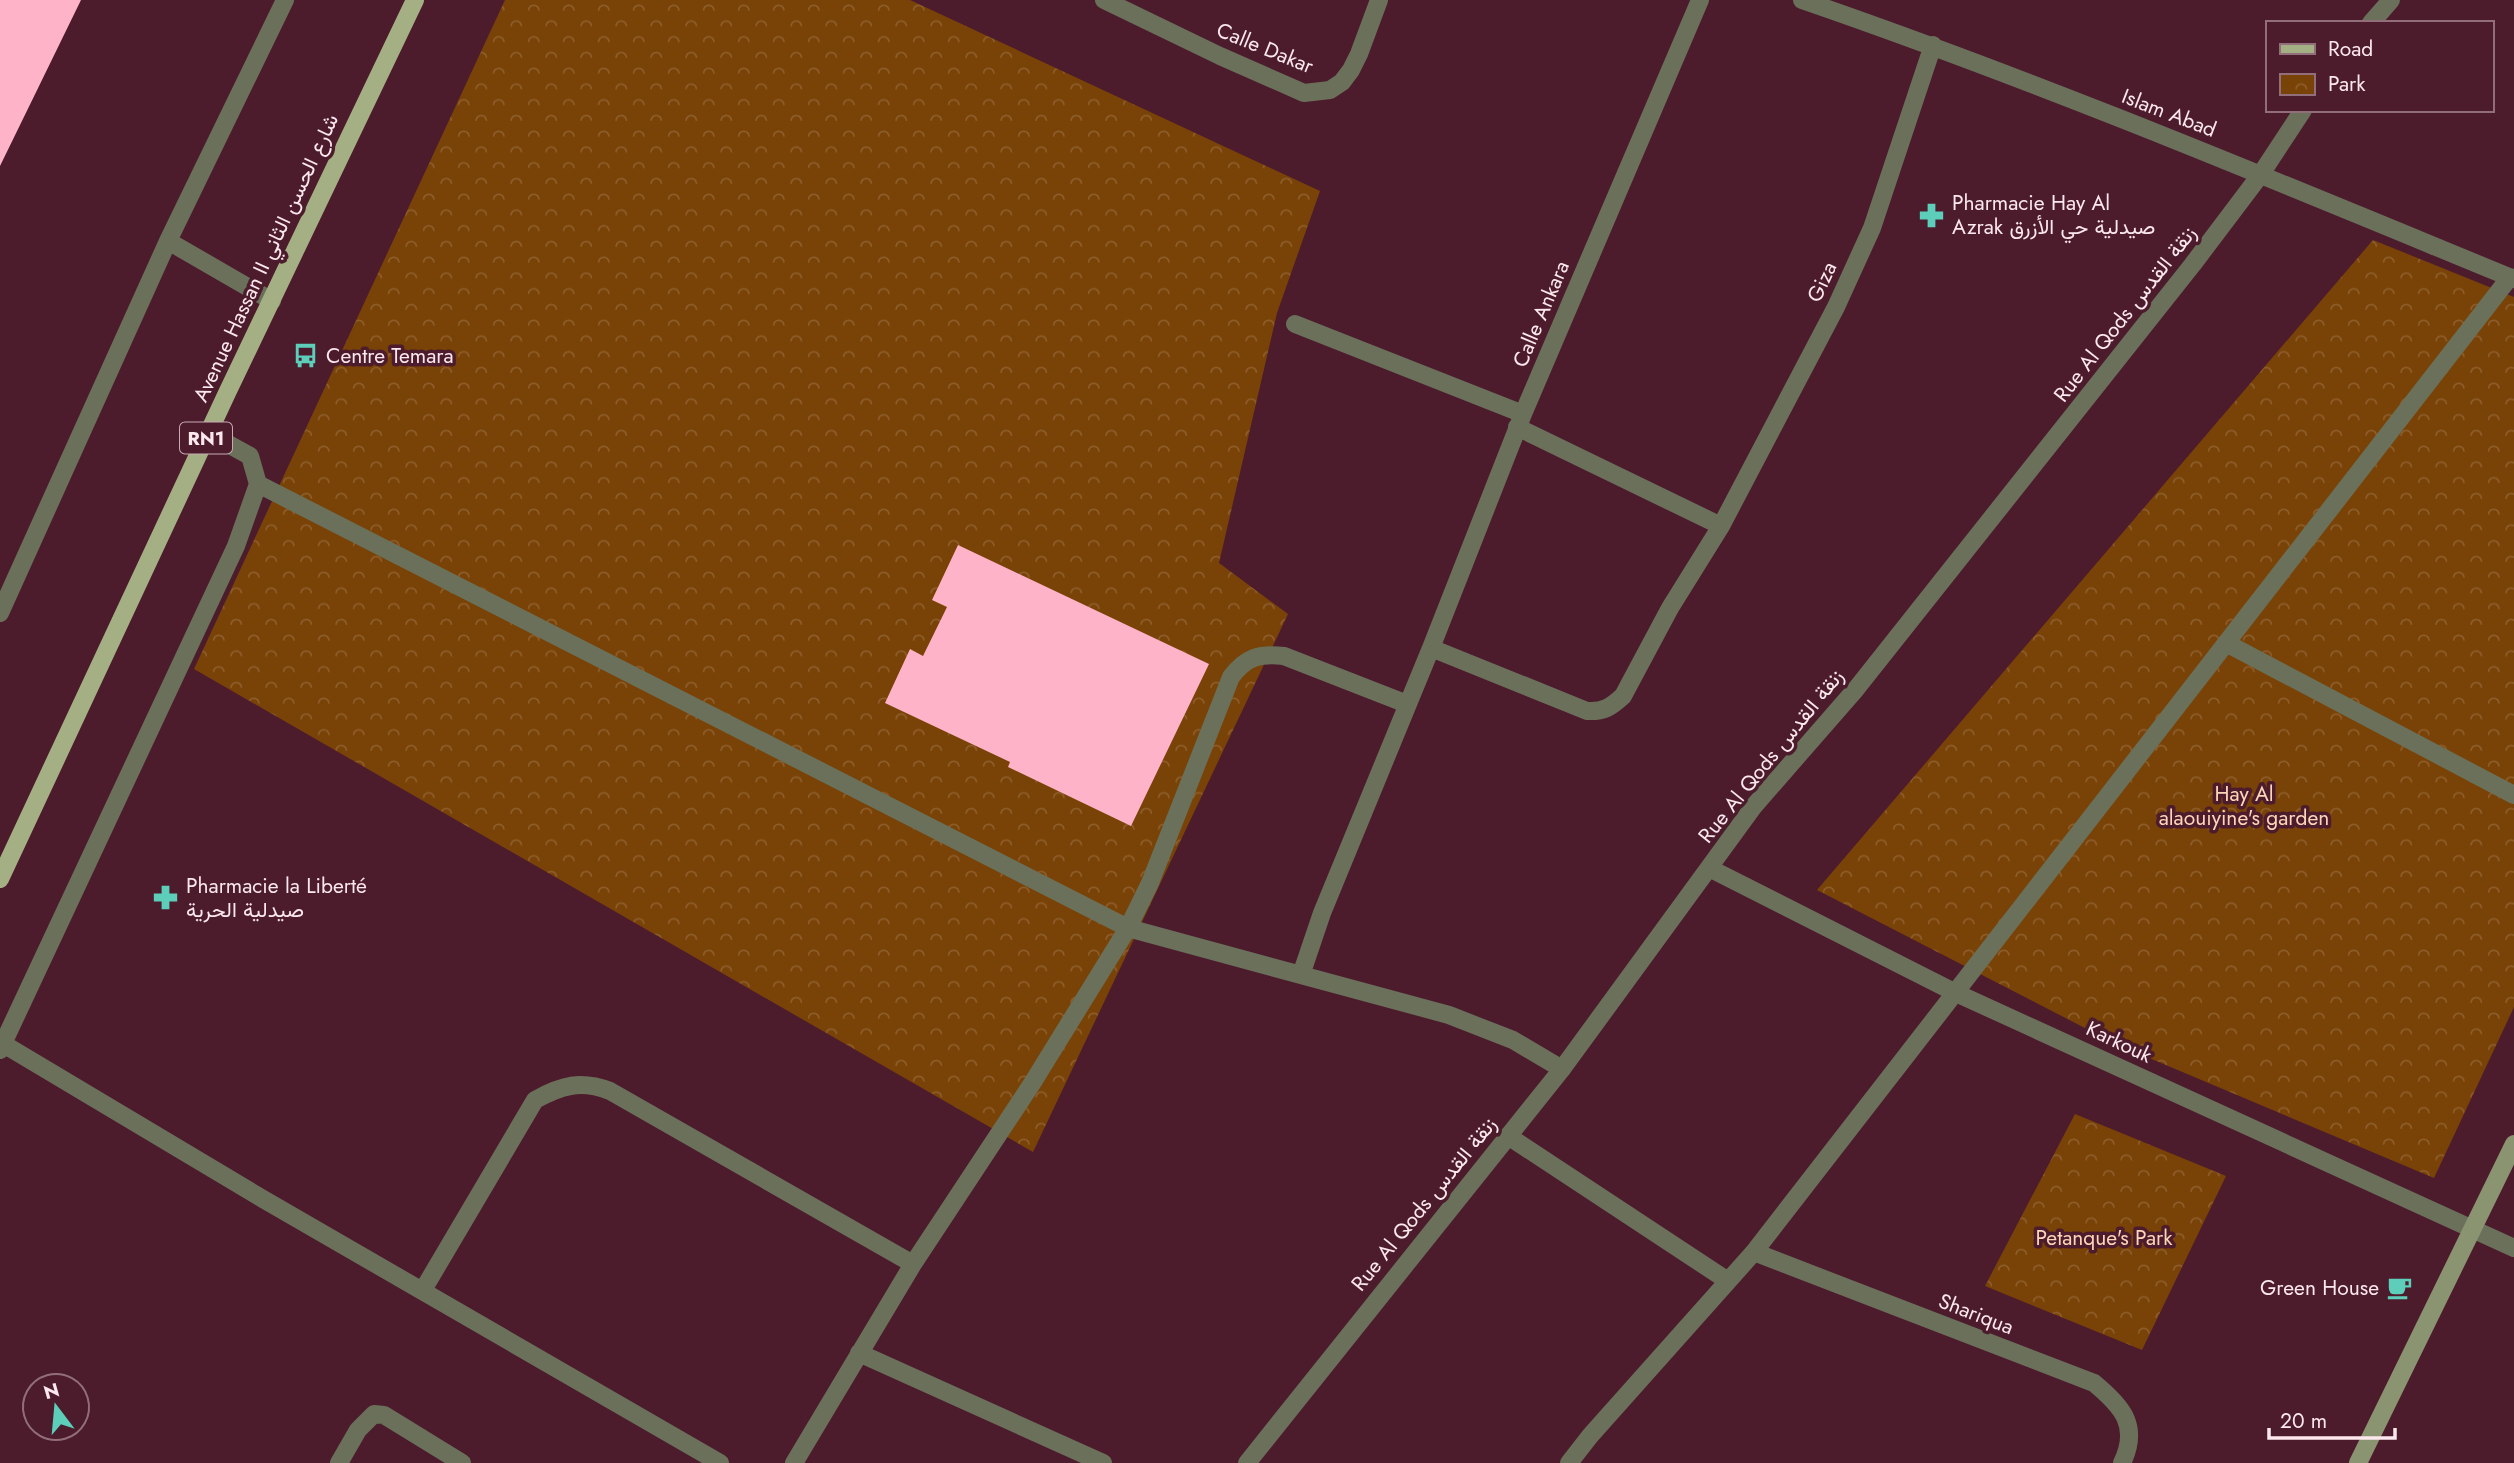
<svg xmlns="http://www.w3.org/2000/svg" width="2514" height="1463" font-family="Jost,Vazirmatn,sans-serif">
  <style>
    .park { fill: url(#park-crowns) }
    .building { fill: #ffb3c9 }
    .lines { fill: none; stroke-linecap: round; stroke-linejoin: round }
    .minor { stroke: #6a705a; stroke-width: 18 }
    .tertiary { stroke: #6a705a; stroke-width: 18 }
    .secondary { stroke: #8b9471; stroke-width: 18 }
    .primary { stroke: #a4b083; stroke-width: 18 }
    .labels { text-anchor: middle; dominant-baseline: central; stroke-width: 7; stroke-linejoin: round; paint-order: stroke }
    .shield { fill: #4c1c2d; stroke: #c7abb3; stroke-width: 2 }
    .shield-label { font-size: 19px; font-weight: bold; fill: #fce8ed }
    .street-label { font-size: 21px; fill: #fce8ed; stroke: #4c1c2d }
    .poi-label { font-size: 21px; fill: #fce8ed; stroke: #4c1c2d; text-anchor: start }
    .park-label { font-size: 21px; fill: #fcd6b8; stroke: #4c1c2d }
  </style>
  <defs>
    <pattern id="park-crowns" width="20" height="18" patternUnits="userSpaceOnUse" patternTransform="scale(1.75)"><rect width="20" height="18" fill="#794206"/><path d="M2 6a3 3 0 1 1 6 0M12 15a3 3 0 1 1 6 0" fill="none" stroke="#8d5d2b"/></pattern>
  </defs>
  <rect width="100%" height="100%" fill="#4c1c2d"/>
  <path class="park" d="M505 0H910L1320 191 1277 313 1219 563 1288 614 1033 1152 194 669Z
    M2373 240 2514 297V1007L2434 1178 2116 1044 1817 890Z
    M2075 1114 2226 1176 2142 1350 1985 1286Z"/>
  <path class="building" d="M0 0H81L0 166Z
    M958 545 1209 664 1131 826 1008 767 1010 762 885 703 910 649 923 656 947 607 932 600Z"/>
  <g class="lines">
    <path class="minor" d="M1104 0 1220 56 1304 93 1330 90 1342 82 1351 70 1359 54 1379 0
      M1802 0C2043 83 2278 182 2514 279
      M168 241 272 301
      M1295 324 1523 414
      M1517 427 1721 526
      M258 484 1128 928 1301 975
      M0 613 168 241 285 0
      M2226 643 2514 795
      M1431 648 1523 414 1700 0
      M0 1042 263 1199 720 1463
      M0 1050 236 546 258 484 250 456 208 433
      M1562 1069 1513 1040 1449 1015 1301 975 1322 913 1431 648 1587 711C1604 712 1611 707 1623 696L1670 608 1721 526 1836 307 1872 228 1933 45
      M1508 1136 1728 1281
      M1754 1252 2094 1383C2122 1406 2140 1426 2122 1463
      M423 1290 535 1100C562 1085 581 1080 610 1091L913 1264
      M859 1353 1103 1463
      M339 1463 358 1430 374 1414 384 1415 462 1463
      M794 1463 913 1264 1033 1082 1128 928 1150 883 1231 677C1246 657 1260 653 1284 656L1407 704
      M1569 1463 1590 1436 1754 1252 2510 277"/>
    <path class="tertiary" d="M2371 23 2391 0
      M1709 868 1956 993 2514 1248
      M1247 1463 1562 1069 1754 806 1856 689 2193 264 2261 174 2303 110"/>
    <path class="secondary" d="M2358 1463 2514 1144"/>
    <path class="primary" d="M0 879 227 393 415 0"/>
  </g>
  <defs>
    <symbol id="pharmacy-bare" viewBox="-9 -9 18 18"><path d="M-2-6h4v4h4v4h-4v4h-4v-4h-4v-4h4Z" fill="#5cceba" stroke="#4c1c2d" stroke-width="2.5" paint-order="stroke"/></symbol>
    <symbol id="bus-bare" viewBox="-9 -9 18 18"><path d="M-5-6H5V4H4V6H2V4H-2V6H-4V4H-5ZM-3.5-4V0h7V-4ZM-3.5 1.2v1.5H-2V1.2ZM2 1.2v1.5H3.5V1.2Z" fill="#5cceba" stroke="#4c1c2d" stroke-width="2.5" paint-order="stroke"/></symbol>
    <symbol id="cafe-bare" viewBox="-9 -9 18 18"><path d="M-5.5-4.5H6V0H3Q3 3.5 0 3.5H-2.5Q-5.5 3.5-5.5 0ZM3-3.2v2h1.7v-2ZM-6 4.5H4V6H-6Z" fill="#5cceba" stroke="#4c1c2d" stroke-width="2.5" paint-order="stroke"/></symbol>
  </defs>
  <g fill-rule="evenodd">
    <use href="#pharmacy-bare" x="1914" y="198" width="35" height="35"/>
    <use href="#bus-bare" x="288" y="338" width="35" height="35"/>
    <use href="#pharmacy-bare" x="148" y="880" width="35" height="35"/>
    <use href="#cafe-bare" x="2382" y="1270" width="35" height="35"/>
  </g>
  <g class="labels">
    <rect class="shield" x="180" y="422.5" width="52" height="31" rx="5"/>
    <g class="shield-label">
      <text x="206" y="438">RN1</text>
    </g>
    <g class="street-label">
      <text transform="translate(1265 48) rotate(22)">Calle Dakar</text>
      <text transform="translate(2169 113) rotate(21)">Islam Abad</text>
      <text transform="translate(266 258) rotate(-65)">Avenue Hassan II شارع الحسن الثاني</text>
      <text transform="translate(1822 282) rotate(-65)">Giza</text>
      <text transform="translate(1541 314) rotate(-67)">Calle Ankara</text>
      <text transform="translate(2125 314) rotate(-52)">Rue Al Qods زنقة القدس</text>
      <text transform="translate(1771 756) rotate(-51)">Rue Al Qods زنقة القدس</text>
      <text transform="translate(2119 1042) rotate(25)">Karkouk</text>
      <text transform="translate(1424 1204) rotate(-51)">Rue Al Qods زنقة القدس</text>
      <text transform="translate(1976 1314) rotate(21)">Shariqua</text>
    </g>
    <g class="poi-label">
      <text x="1952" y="203">Pharmacie Hay Al<tspan x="1952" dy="24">Azrak صيدلية حي الأزرق</tspan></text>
      <text x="326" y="356">Centre Temara</text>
      <text x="186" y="886">Pharmacie la Liberté<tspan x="186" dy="24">صيدلية الحرية</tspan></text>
      <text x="2379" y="1288" text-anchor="end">Green House</text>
    </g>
    <g class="park-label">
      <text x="2244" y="794">Hay Al<tspan x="2244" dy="24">alaouiyine's garden</tspan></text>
      <text x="2104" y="1238">Petanque's Park</text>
    </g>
  </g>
  <rect x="2266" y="21" width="228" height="91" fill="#4c1c2d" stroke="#926e7a" stroke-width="2"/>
  <rect x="2280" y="44" width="35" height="10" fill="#a4b083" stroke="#926e7a" stroke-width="2"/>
  <text x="2328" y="56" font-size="21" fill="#fce8ed">Road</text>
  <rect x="2280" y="74" width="35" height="21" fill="url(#park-crowns)" stroke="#926e7a" stroke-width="2"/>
  <text x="2328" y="91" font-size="21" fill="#fce8ed">Park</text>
  <g transform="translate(56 1407) rotate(344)"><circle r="33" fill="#4c1c2d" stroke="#926e7a" stroke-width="2"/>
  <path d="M0-5L12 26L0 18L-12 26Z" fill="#5cceba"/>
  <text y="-10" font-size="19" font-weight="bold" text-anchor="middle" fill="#fce8ed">N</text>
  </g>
  <path d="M2269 1428v10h126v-10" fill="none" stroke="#fce8ed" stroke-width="3.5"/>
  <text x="2280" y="1428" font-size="21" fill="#fce8ed" stroke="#4c1c2d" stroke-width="5" paint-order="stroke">20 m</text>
</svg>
